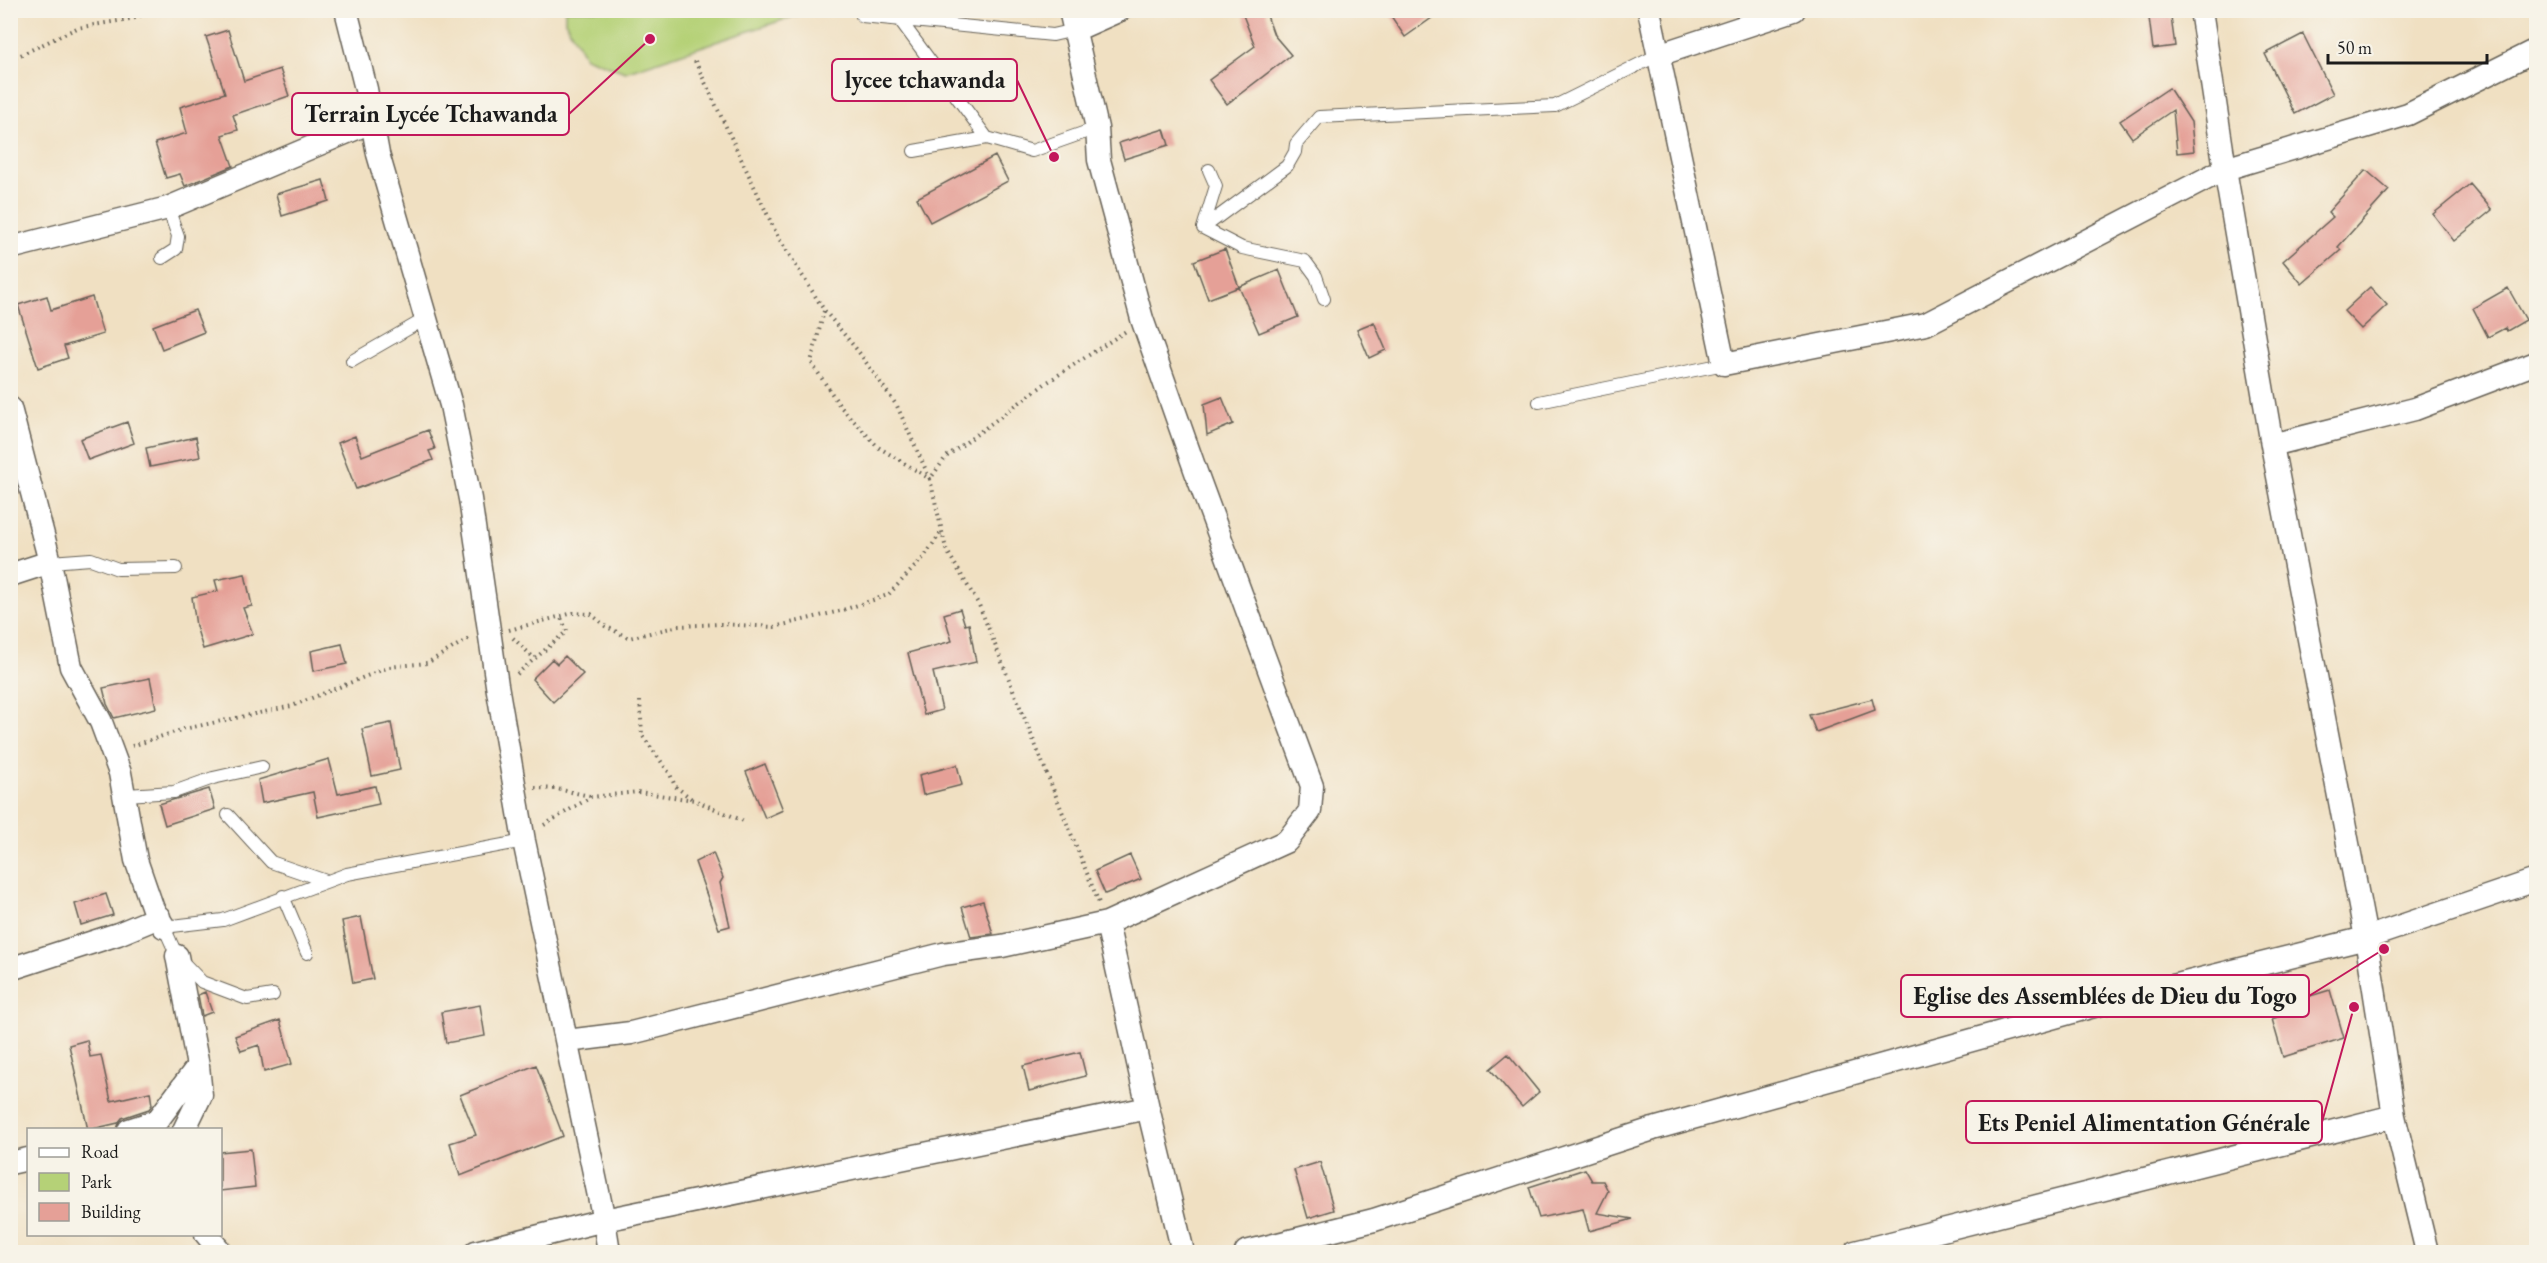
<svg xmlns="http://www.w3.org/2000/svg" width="2547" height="1263" font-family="'EB Garamond',serif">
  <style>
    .green { fill: #b5d177; stroke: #68764a; stroke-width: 1.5 }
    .building { fill: #e5a097 }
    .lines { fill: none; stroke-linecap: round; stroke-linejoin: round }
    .lane-casing { stroke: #666156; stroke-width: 14 }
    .street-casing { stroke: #666156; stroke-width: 25 }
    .path { stroke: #666156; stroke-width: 4; stroke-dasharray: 1.5 4.5; stroke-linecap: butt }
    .lane { stroke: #fff; stroke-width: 12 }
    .street { stroke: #fff; stroke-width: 22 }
    .leader { fill: none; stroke: #c2185b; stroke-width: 2 }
    .callout-dot { fill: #c2185b; stroke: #f7f3e8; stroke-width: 2 }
    .callout { fill: #f7f3e8; stroke: #c2185b; stroke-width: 2 }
    .callout-label { font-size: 24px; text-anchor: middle; font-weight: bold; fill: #1c1c1c }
  </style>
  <rect width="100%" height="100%" fill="#f7f3e8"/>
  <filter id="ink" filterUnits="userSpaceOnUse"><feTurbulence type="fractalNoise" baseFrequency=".0167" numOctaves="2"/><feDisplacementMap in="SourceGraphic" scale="12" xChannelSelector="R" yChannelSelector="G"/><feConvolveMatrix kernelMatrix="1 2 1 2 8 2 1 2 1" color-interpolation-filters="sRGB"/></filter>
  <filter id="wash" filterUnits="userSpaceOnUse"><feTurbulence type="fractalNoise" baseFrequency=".008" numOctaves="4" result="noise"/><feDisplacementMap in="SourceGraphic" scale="24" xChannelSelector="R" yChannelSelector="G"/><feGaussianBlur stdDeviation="1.35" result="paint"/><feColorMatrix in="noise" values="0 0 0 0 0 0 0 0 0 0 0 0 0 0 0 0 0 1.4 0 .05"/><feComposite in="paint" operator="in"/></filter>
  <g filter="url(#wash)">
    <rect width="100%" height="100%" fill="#f0e0c2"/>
    <path class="green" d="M565 11V10L810 11 625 72 585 57 565 21Z"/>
    <g id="blocks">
      <path class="building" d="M1241 10H1265L1274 35 1291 55 1227 104 1209 80 1255 46Z
        M1387 10H1443L1405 37Z
        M2148 10H2170L2175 46 2153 49Z
        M228 30 244 81 280 69 289 96 233 115 238 130 222 135 233 166 185 186 180 174 166 178 155 143 187 133 180 107 225 93 206 37Z
        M2303 34 2333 94 2295 114 2265 54Z
        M2169 88 2191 122 2194 151 2177 153 2173 110 2132 138 2120 121Z
        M1164 129 1169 145 1124 159 1119 143Z
        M995 156 1008 181 930 222 917 198Z
        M2366 170 2389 190 2338 247 2341 250 2302 284 2283 261 2333 217 2328 212Z
        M323 180 329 201 282 216 276 194Z
        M2470 184 2492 210 2454 241 2433 214Z
        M1225 249 1239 287 1208 299 1194 261Z
        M1279 270 1298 317 1259 333 1239 287Z
        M2370 287 2387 305 2361 329 2344 311Z
        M2508 288 2526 320 2507 331 2505 328 2488 337 2473 308Z
        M47 296 51 310 92 297 103 334 64 346 68 358 38 368 18 305Z
        M195 310 204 332 162 349 153 326Z
        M1374 322 1386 350 1369 358 1357 329Z
        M1222 397 1233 424 1207 435 1204 404Z
        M127 422 134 443 88 460 80 439Z
        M428 430 435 449 429 451 433 460 356 489 338 443 355 436 362 456Z
        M196 437 200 457 150 467 146 448Z
        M245 574 252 606 243 608 253 634 203 649 196 626 192 597 218 591 215 580Z
        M960 609 965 625 969 624 976 662 933 672 942 710 924 715 908 653 952 641 944 614Z
        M342 644 347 664 314 671 311 651Z
        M565 656 583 674 553 702 532 679 552 659 557 664Z
        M150 678 156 708 114 718 107 704 103 688Z
        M1872 699 1875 710 1816 732 1809 715Z
        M391 723 400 770 372 776 362 729Z
        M329 759 338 794 375 786 379 804 318 817 313 792 262 803 258 780Z
        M765 764 783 810 765 818 746 772Z
        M957 765 962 785 923 795 919 775Z
        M209 789 215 809 165 825 159 804Z
        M713 853 723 878 720 883 730 926 719 929 695 862Z
        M1130 855 1141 879 1105 894 1095 871Z
        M106 894 113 915 81 925 75 904Z
        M983 901 993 934 971 937 962 907Z
        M361 917 373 979 353 983 342 921Z
        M2330 990 2344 1038 2283 1057 2272 1019 2287 1014 2284 1004Z
        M205 992 212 1012 202 1016 198 995Z
        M480 1005 485 1036 446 1043 441 1012Z
        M280 1020 292 1064 264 1072 259 1045 241 1051 235 1036Z
        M87 1040 90 1057 101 1055 111 1101 150 1092 152 1105 149 1109 122 1118 118 1123 88 1130 69 1045Z
        M1080 1052 1086 1076 1029 1091 1023 1066Z
        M1508 1054 1539 1092 1522 1107 1490 1069Z
        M536 1065 563 1136 460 1176 450 1143 476 1135 460 1095Z
        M251 1149 255 1187 220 1191V1152Z
        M1320 1162 1334 1210 1308 1218 1294 1170Z
        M1585 1169 1592 1181H1603L1608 1191 1597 1213 1633 1219 1589 1231 1583 1209 1539 1218 1529 1187Z"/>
    </g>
  </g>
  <g filter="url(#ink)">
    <use href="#blocks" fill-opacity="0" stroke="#666156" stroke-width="1.5"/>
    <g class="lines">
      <defs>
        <path id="lane" d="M862 16 1053 35 1075 30
          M900 20 987 138
          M914 151 987 138 1032 151 1097 128
          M1203 228 1216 186 1209 170
          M162 258 176 249 178 236 168 208
          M1324 299 1316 276 1305 261 1242 248 1203 228 1287 166 1295 152 1296 144 1319 117 1555 106 1658 55
          M352 361 425 319
          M1539 402 1724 364
          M50 562 91 559 118 569 176 568
          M126 795 174 792 213 778 262 767
          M228 815 271 862 326 881
          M283 896 307 953
          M273 995 247 999 202 982 177 956 164 927 223 920 347 874 524 841"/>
        <path id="street" d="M346 10 366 89 378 154 451 405 470 499 497 685 524 841 604 1220 1148 1108
          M1070 10 1097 128 1099 160 1142 319 1196 472 1312 786 1310 811 1287 841 1107 923 1148 1108 1183 1252
          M1649 10 1724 364 1926 324 2225 169 2408 114 2536 50
          M2201 10 2225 169 2272 445 2366 938 2394 1116 2427 1252
          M1075 30 1120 10
          M1658 55 1794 10
          M10 248 168 208 371 122
          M10 408 50 562 71 667 101 722 120 773 136 860 153 909 164 927
          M2272 445 2415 409 2536 363
          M10 575 50 562
          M10 969 118 934 159 917
          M567 1041 631 1033 943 954 1002 946 1107 923
          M129 1130 157 1121 198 1066 177 956
          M184 1130 201 1095 198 1066
          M10 1163 28 1159
          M206 1234 221 1252
          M476 1252 604 1220 609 1252
          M1246 1252 1374 1220 1653 1129 2105 1003 2366 938 2536 880
          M1855 1252 2394 1116"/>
      </defs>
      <use href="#lane" class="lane-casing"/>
      <use href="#street" class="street-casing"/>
      <path class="path" d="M10 60 77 28 135 18 152 10
        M695 61 778 237 824 310 858 351 897 406 930 479 946 457 1046 383 1126 331
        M824 311 811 362 840 406 878 447 930 479 946 549 979 605 1099 903
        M509 630 573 613 591 614 605 626 629 638 679 626 721 624 774 627 840 611 888 595 924 557 942 531
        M513 638 534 658
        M517 674 567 631 561 618
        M640 701 642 735 670 774 675 786 693 800
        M132 746 184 729 292 706 389 667 427 663 470 638
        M535 788 557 789 590 796
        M544 825 591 797 638 792 694 800 746 822"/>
      <use href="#lane" class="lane"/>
      <use href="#street" class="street"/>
    </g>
  </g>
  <path class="leader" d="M1054 157L1017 80M650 39L569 114M2384 949L2309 996M2354 1007L2322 1122"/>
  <g class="callout-dot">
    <circle cx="1054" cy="157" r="6"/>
    <circle cx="650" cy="39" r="6"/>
    <circle cx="2384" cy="949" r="6"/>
    <circle cx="2354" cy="1007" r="6"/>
  </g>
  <g class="callout">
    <rect x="832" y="59" width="185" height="42" rx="6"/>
    <rect x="292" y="93" width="277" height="42" rx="6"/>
    <rect x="1901" y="975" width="408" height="42" rx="6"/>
    <rect x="1966" y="1101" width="356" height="42" rx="6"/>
  </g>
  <g class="callout-label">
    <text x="925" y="88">lycee tchawanda</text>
    <text x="431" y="122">Terrain Lycée Tchawanda</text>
    <text x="2105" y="1004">Eglise des Assemblées de Dieu du Togo</text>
    <text x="2144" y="1131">Ets Peniel Alimentation Générale</text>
  </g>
  <rect width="2547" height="1263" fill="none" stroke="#f7f3e8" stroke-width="36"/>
  <rect x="27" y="1128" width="195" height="108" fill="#f7f3e8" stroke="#9f9d96" stroke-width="1.5"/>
  <rect x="39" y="1148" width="30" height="9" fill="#ffffff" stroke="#9f9d96" stroke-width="1.5"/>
  <text x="81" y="1158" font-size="18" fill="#1c1c1c">Road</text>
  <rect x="39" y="1173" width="30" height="18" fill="#b5d177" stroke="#9f9d96" stroke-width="1.5"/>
  <text x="81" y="1188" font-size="18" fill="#1c1c1c">Park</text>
  <rect x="39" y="1203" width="30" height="18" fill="#e5a097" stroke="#9f9d96" stroke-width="1.5"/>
  <text x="81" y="1218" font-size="18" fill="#1c1c1c">Building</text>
  <path d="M2328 54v9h159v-9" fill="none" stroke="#1c1c1c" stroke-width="3"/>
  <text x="2337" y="54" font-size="18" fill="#1c1c1c" stroke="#f7f3e8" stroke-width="4.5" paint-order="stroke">50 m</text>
</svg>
